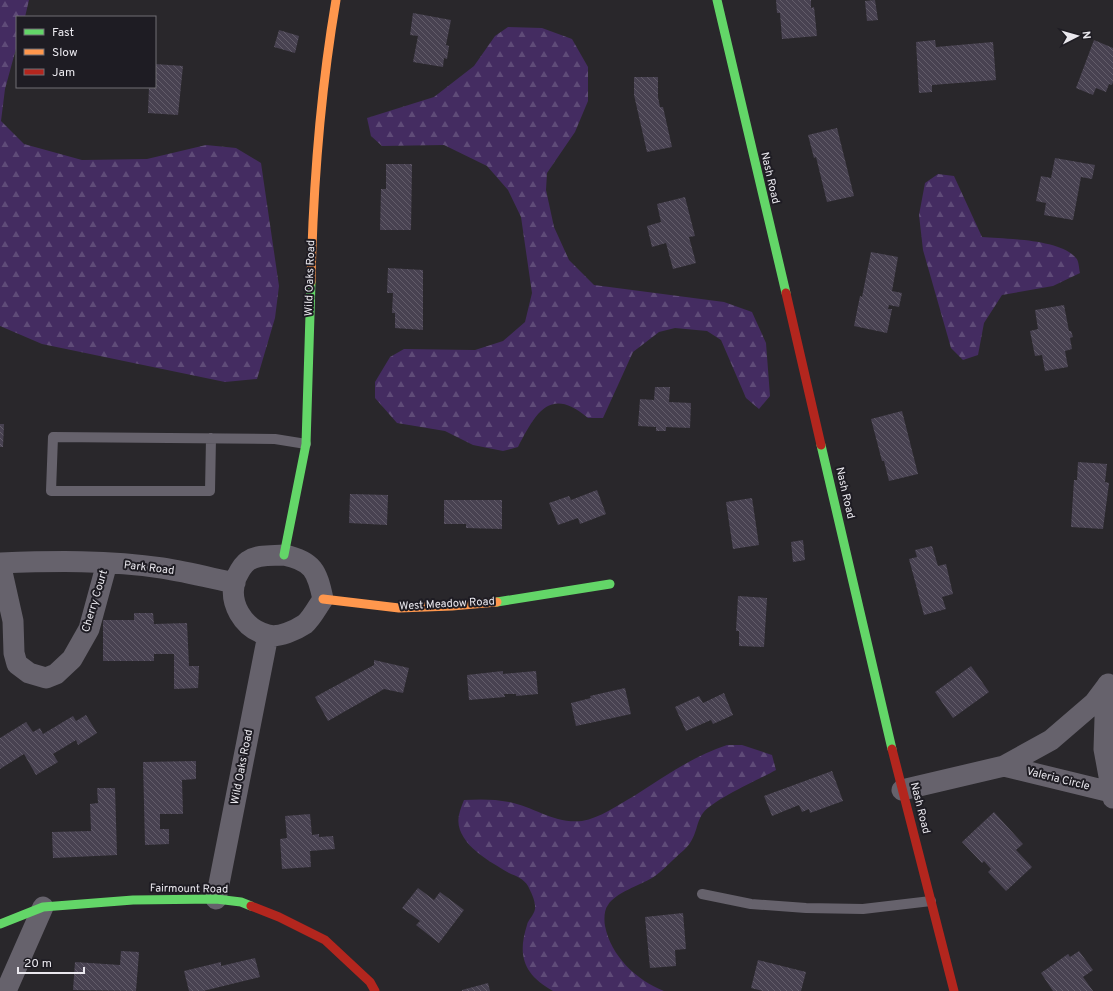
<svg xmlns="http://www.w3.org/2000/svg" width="1113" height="991" font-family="Overpass,sans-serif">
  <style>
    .forest { fill: url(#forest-firs) }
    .building { fill: url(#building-back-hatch) }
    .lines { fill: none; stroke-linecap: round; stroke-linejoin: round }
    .lane { stroke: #66626c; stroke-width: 10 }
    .street { stroke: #66626c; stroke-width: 21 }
    .fast { stroke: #63d668; stroke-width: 9 }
    .slow { stroke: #ff974d; stroke-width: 9 }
    .jam { stroke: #b3261e; stroke-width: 9 }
    .labels { text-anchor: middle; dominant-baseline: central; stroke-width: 4; stroke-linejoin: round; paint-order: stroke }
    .street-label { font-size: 11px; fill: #eae8ee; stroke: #1e1c23 }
  </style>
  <defs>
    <pattern id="forest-firs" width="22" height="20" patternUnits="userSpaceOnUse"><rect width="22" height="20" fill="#442c61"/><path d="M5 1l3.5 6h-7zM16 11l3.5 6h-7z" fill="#5f4b78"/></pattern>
    <pattern id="building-back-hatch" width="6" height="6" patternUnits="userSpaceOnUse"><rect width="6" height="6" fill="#484251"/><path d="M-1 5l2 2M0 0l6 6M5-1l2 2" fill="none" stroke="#635d6a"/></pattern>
  </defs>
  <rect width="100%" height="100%" fill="#29272b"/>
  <path class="forest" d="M0 0H29L25 17H17V45L5 89 1 121 24 144 82 160 147 159 206 145 236 148 261 163 279 286 275 318 257 379 225 382 42 344 0 326Z
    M508 27 542 28 572 39 588 67V101L575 132 547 173 546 190 554 227 569 260 594 285 724 302 752 312 766 343 770 396 759 409 746 398 721 340 707 331 675 328 659 332 633 352 603 418H588C550 385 535 414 518 447L503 451 473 445 445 431 397 423 375 398V382L390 357 404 349 475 350 503 341 525 322 532 293 521 217 508 190 487 166 444 145 382 146 371 136 367 118 434 97 474 66 495 36Z
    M938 174 954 176 982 237C1006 239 1060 239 1076 258 1079 261 1079 269 1080 273L1053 286 1002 295 984 323 978 355 963 360 951 348 923 250 919 215 925 183Z
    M727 745H742L772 755 776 770C758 780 714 799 703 813 695 824 698 837 684 850 673 859 663 871 652 878 640 885 615 893 608 905 604 910 604 920 605 926 611 956 636 980 664 991H553C524 975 517 956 527 925 528 920 534 915 535 909 536 902 531 892 528 886 524 879 516 876 509 873 490 862 453 842 459 815 460 810 462 805 464 800 479 799 495 799 509 802 535 807 554 824 582 821 600 818 618 805 634 796 664 777 693 756 727 745Z"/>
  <path class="building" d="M776 0H811V8L814 7 817 36 782 39 780 13H777Z
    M875 0 878 20 867 21 865 1Z
    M413 13 451 20 446 45 449 46 447 59 444 58 443 67 413 62 418 36 410 35Z
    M279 30 299 36 295 53 274 47Z
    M935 40 936 47 993 42 996 80 932 85V92L919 93 916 42Z
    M1094 40 1113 48V82L1112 85 1109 84 1106 92 1096 88 1093 95 1076 88Z
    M155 64 183 66 178 115 148 113 149 87H155Z
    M634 77H658V97L660 107H663L672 147 647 152 634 95Z
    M837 128 854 196 827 202 816 157 814 158 808 135Z
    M1055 158 1095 165 1092 179 1081 177 1073 220 1044 215 1046 203 1036 201 1041 176 1051 178Z
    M386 164H412L411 230H380L381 189H386Z
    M685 197 695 236 689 237 696 263 673 269 666 243 652 247 647 226 661 222 657 204Z
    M871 252 898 257 892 291 902 293 899 307 889 305 888 309H892L887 333 854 326 860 296 862 297Z
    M388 268 423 270V330L395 328V313H392L393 293H387Z
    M1064 305 1069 331H1071L1073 337 1070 338 1072 349 1065 351 1068 367 1045 371 1042 355 1035 356 1030 331 1038 329 1035 310Z
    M655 387H670L669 402 691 403 690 428 666 427V431H656V427L638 426 640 399 654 400Z
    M902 411 918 474 889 481 884 461H882L871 419Z
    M0 424H4L3 447H0Z
    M1078 462 1107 464 1105 482 1109 483 1103 529 1071 527 1074 480H1077Z
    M597 490 606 514 580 524 578 518 558 525 549 503 569 496 571 500Z
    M350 494 388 495 387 525 349 523Z
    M752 498 759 545 733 549 726 502Z
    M444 500H502V529L466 528V524H444Z
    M803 540 805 560 793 562 791 542Z
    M932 546 938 566 946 564 953 594 942 597 946 609 924 615 909 559 917 557 915 550Z
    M738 596 767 598 764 647 739 646V631H736Z
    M134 613H153L154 624 187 623 189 666H199L198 688 174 689V654H154V661H103V620H134Z
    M374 660 409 668 403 693 384 689 328 721 315 697 374 665Z
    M971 666 989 692 953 718 935 692Z
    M503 671V674L536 671 538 694 516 696V694H504L505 697 469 700 467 675Z
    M625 688 631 714 576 726 571 703 591 698 590 696Z
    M724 693 733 715 713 724 711 720 686 731 675 707 699 696 703 703Z
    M86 715 97 733 78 745 76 740 53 754 58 762 36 775 24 754 0 769V738L26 722 33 732 40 728 43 734 73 716 76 721Z
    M196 761V779L182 780 183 814H160V829H169V844L145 845 143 762Z
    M832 771 843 801 810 813 809 809 802 812 799 805 772 816 764 796Z
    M97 788H115L117 855 53 858 52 832 91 831 90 804 98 803Z
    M994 812 1023 844 1016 850 1032 867 1006 891 988 872 991 869 984 861 982 863 962 842Z
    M310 814 312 835 319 834V837L333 836 335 849 310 851 311 867 282 869 280 839 287 838 285 816Z
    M418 888 434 900 440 892 464 910 439 943 416 925 420 921 402 908Z
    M683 913 686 949 675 950 676 966 650 968 645 917Z
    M121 951 139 952 136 991 73 990 75 962 120 965Z
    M1079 951 1093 970 1083 977 1093 991H1053L1041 973 1068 954 1070 957Z
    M255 958 260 977 203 991H189L184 971 221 962V966Z
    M758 960 806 972 801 991H763L751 988Z
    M488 983 490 991H462V990Z"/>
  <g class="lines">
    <path class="lane" d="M211 438 210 491H51L53 437 275 439 306 444
      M702 894 751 904 806 908 863 909 931 901"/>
    <path class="street" d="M284 555C313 561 317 571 323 599 318 606 312 618 305 624 296 630 279 638 268 635 243 629 227 602 236 578 239 572 242 565 248 561 258 554 272 556 284 555Z
      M0 563 13 621 14 653 17 664 29 673 46 678 56 674 72 659 89 629 107 563
      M0 563C54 561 109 560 162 568 187 572 211 578 235 583
      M1108 684 1106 687 1104 749 1113 798
      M1004 766 1111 792
      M902 790 1004 766 1051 740 1094 703 1106 687
      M216 899 268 635
      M6 991 43 907"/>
    <path class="fast" d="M717 0 786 293
      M821 445 892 749
      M284 555 306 444 311 282
      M497 602 610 584
      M0 924 43 907 133 900 216 899 241 902 251 906"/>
    <path class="slow" d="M311 282C313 187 320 94 336 0
      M323 599 399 608 452 606 497 602"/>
    <path class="jam" d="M786 293 821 445
      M892 749 954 991
      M251 906 279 917 325 940 370 982 375 991"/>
  </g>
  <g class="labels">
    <g class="street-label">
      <text transform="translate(770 178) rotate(77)">Nash Road</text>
      <text transform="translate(310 278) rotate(-88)">Wild Oaks Road</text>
      <text transform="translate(845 493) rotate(77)">Nash Road</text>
      <text transform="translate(149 568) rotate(7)">Park Road</text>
      <text transform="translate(95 601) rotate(-73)">Cherry Court</text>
      <text transform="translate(447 604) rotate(-3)">West Meadow Road</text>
      <text transform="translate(242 767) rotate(-79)">Wild Oaks Road</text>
      <text transform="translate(1058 779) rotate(14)">Valeria Circle</text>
      <text transform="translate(920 808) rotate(76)">Nash Road</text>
      <text transform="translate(189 889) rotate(1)">Fairmount Road</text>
    </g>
  </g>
  <rect x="16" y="16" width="140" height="72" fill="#1e1c23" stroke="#706e74"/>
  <rect x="24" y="29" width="20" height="6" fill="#63d668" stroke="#706e74"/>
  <text x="52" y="36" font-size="12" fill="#eae8ee">Fast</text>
  <rect x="24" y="49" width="20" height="6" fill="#ff974d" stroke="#706e74"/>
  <text x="52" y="56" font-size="12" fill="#eae8ee">Slow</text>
  <rect x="24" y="69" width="20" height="6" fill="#b3261e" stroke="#706e74"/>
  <text x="52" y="76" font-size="12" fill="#eae8ee">Jam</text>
  <g transform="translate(1077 36) rotate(84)" stroke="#1e1c23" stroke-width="3" paint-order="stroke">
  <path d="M0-3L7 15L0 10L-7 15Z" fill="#eae8ee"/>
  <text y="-6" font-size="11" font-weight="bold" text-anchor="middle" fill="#eae8ee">N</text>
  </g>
  <path d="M18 967v6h66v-6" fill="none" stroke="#eae8ee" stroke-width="2"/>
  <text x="24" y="967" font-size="12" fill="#eae8ee" stroke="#1e1c23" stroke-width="3" paint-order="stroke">20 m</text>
</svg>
